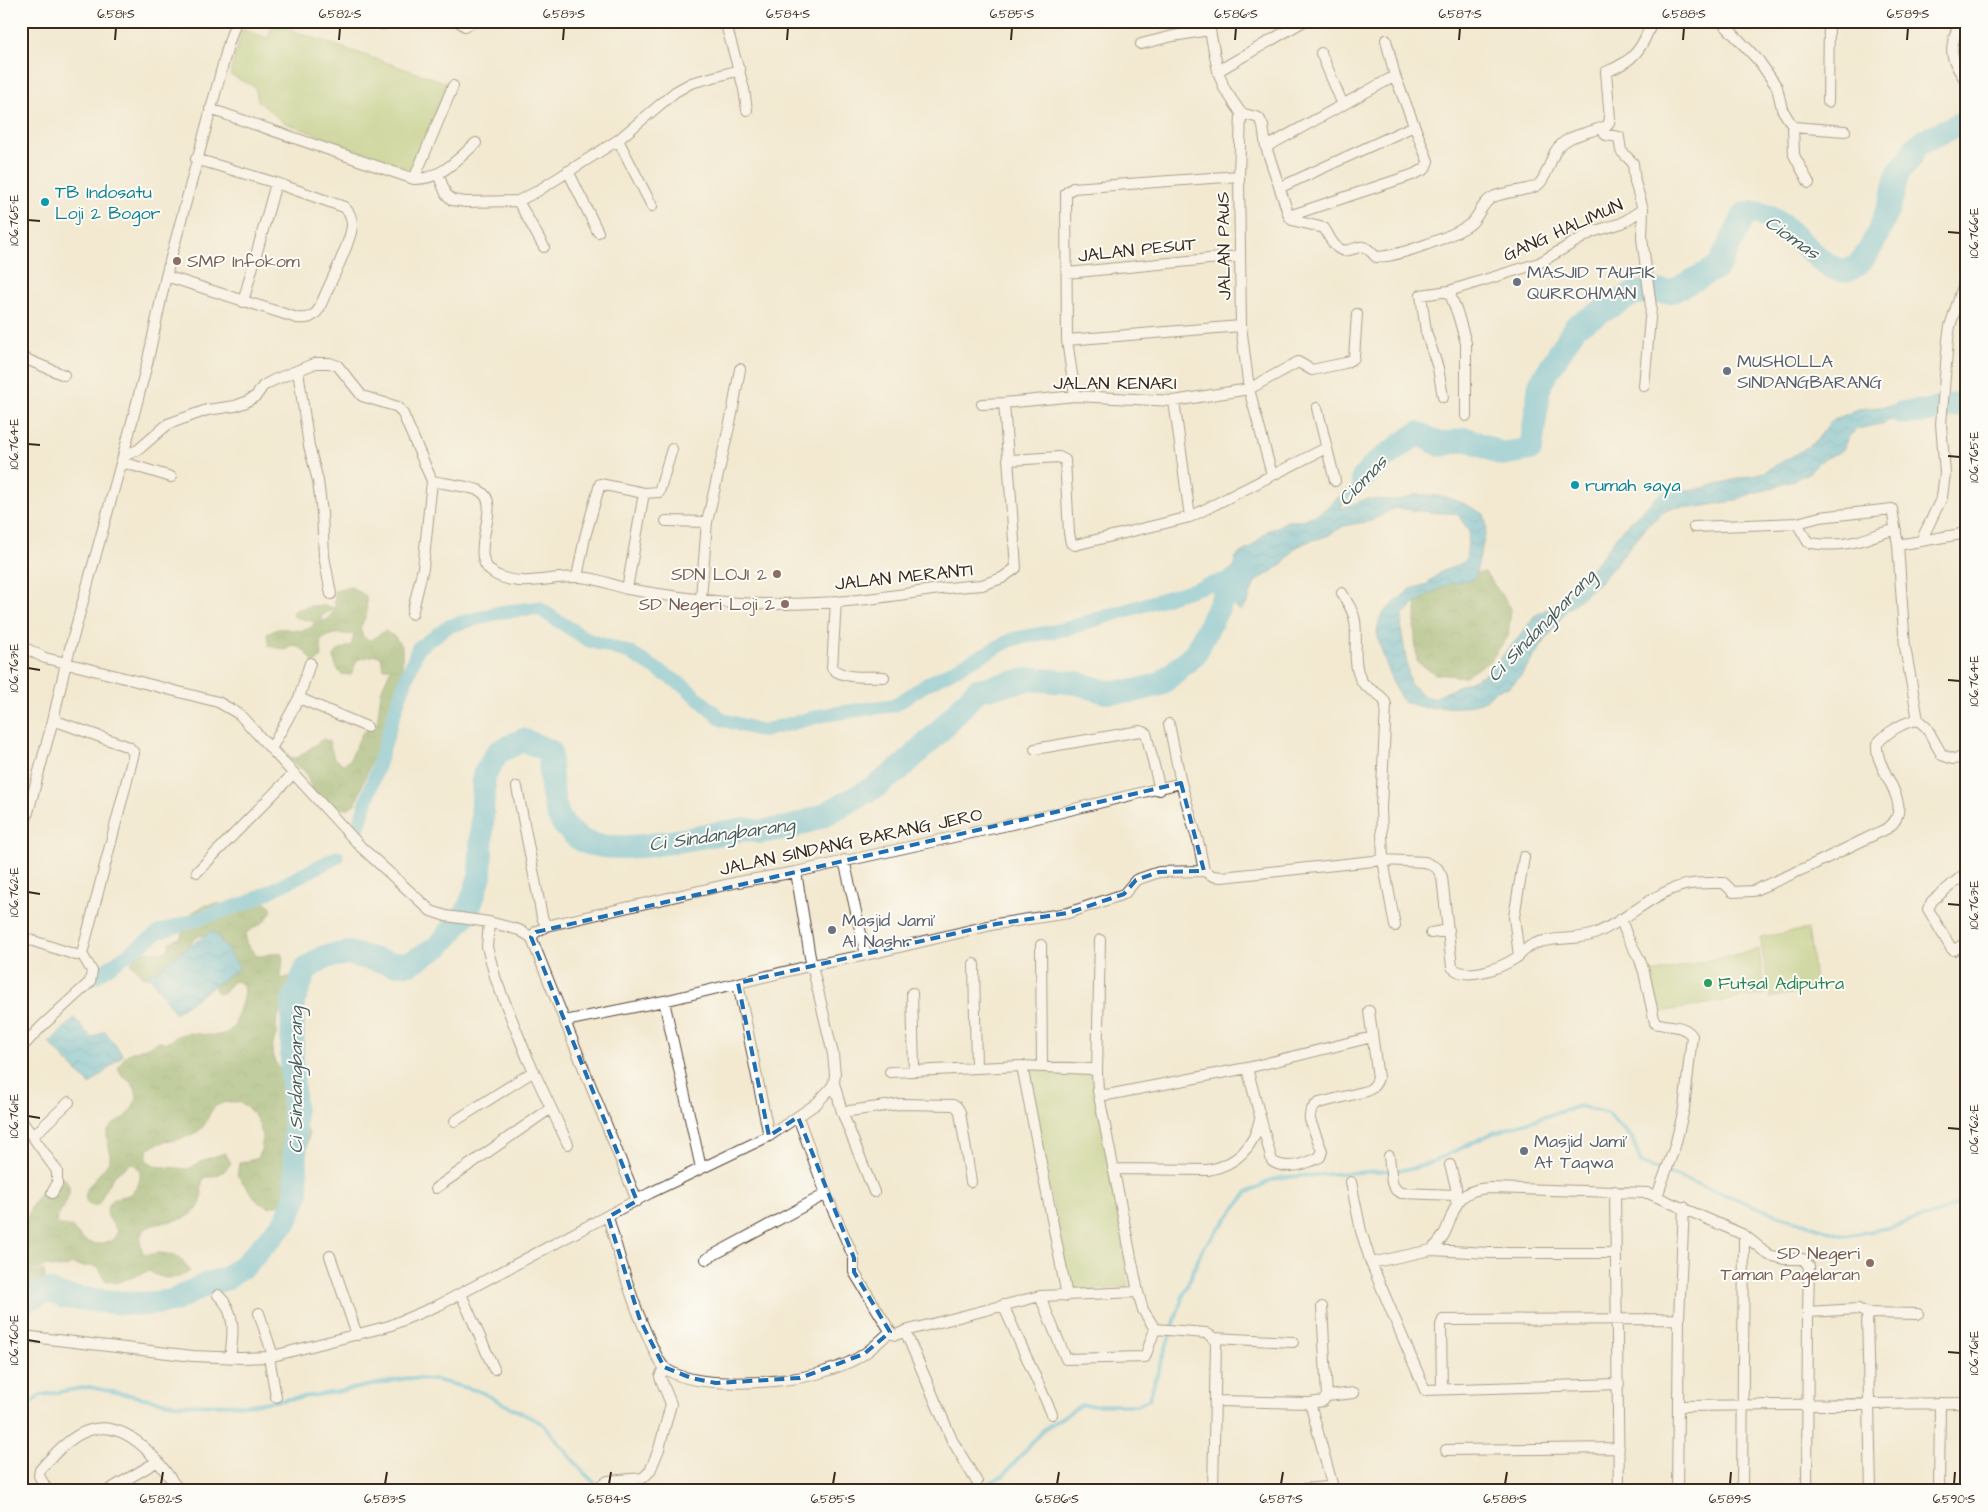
<svg xmlns="http://www.w3.org/2000/svg" width="1988" height="1512" font-family="'Architects Daughter',sans-serif">
  <style>
    .green { fill: #a8c46b; stroke: #727744 }
    .forest { fill: url(#forest-crowns); stroke: #606a3e }
    .water { fill: url(#water-waves); stroke: #4b737c }
    .lines { fill: none; stroke-linecap: round; stroke-linejoin: round }
    .stream { stroke: #5bbcd9; stroke-width: 4 }
    .canal { stroke: #5bbcd9; stroke-width: 14 }
    .river { stroke: #5bbcd9; stroke-width: 24 }
    .street-casing { stroke: #574739; stroke-width: 12 }
    .street { stroke: #fff; stroke-width: 10 }
    .marked { fill: none; stroke: #1f6fb2; stroke-width: 4; stroke-dasharray: 10 6; stroke-linejoin: round }
    .ticks { fill: none; stroke: #3b2a1e; stroke-width: 2 }
    .culture-dot { fill: #0f9aa8; stroke: #fdfcf7; stroke-width: 2 }
    .education-dot { fill: #8d6e63; stroke: #fdfcf7; stroke-width: 2 }
    .worship-dot { fill: #6b7280; stroke: #fdfcf7; stroke-width: 2 }
    .leisure-dot { fill: #2e9e5b; stroke: #fdfcf7; stroke-width: 2 }
    .labels { text-anchor: middle; dominant-baseline: central; stroke-width: 4; stroke-linejoin: round; paint-order: stroke }
    .culture-label { font-size: 18px; fill: #0d838f; stroke: #fdfcf7; text-anchor: start }
    .street-label { font-size: 18px; fill: #3b2a1e; stroke: #fdfcf7 }
    .education-label { font-size: 18px; fill: #785e54; stroke: #fdfcf7; text-anchor: end }
    .worship-label { font-size: 18px; fill: #5b616d; stroke: #fdfcf7; text-anchor: start }
    .leisure-label { font-size: 18px; fill: #27864d; stroke: #fdfcf7; text-anchor: start }
    .water-label { font-size: 19px; font-style: italic; fill: #465d5f; stroke: #fdfcf7 }
    .neatline { fill: none; stroke: #3b2a1e; stroke-width: 2 }
    .ticks-label { font-size: 12px; text-anchor: middle; fill: #3b2a1e }
  </style>
  <defs>
    <pattern id="forest-crowns" width="20" height="18" patternUnits="userSpaceOnUse" patternTransform="scale(1.25)"><rect width="20" height="18" fill="#86aa5f"/><path d="M2 6a3 3 0 1 1 6 0M12 15a3 3 0 1 1 6 0" fill="none" stroke="#6f8b4e"/></pattern>
    <pattern id="water-waves" width="16" height="10" patternUnits="userSpaceOnUse" patternTransform="scale(1.25)"><rect width="16" height="10" fill="#5bbcd9"/><path d="M0 5q4-4 8 0t8 0" fill="none" stroke="#4c99af"/></pattern>
  </defs>
  <rect width="100%" height="100%" fill="#fdfcf7"/>
  <filter id="ink" filterUnits="userSpaceOnUse"><feTurbulence type="fractalNoise" baseFrequency=".02" numOctaves="2"/><feDisplacementMap in="SourceGraphic" scale="10" xChannelSelector="R" yChannelSelector="G"/><feConvolveMatrix kernelMatrix="1 2 1 2 8 2 1 2 1" color-interpolation-filters="sRGB"/></filter>
  <filter id="wash" filterUnits="userSpaceOnUse"><feTurbulence type="fractalNoise" baseFrequency=".0096" numOctaves="4" result="noise"/><feDisplacementMap in="SourceGraphic" scale="20" xChannelSelector="R" yChannelSelector="G"/><feGaussianBlur stdDeviation="1.12" result="paint"/><feColorMatrix in="noise" values="0 0 0 0 0 0 0 0 0 0 0 0 0 0 0 0 0 1.4 0 .05"/><feComposite in="paint" operator="in"/></filter>
  <g filter="url(#wash)">
    <rect width="100%" height="100%" fill="#f3e9d1"/>
    <path class="green" d="M273 24 447 83 415 166 410 170 283 122 258 101 255 87 230 75 242 29 268 38Z
      M1808 929 1817 989 1770 998 1760 937Z
      M1759 949 1765 994 1655 1013 1651 973Z
      M1025 1061 1089 1065 1113 1169 1128 1287 1070 1292Z"/>
    <path class="forest" d="M1485 572 1511 608 1508 637 1490 661 1464 677 1435 674 1417 662 1414 627 1417 602 1446 578Z
      M351 587 366 596 367 613 360 629 364 638 370 640 385 631 395 637 402 647 403 702 398 721 379 754 371 761 356 803 347 809H336L321 804 316 799 304 770 282 759 279 751 280 748H283L290 757 297 758 323 739 329 741 334 758 343 764 349 761 362 733 377 723 381 691 391 668H383L381 657 376 655 357 660 351 675 341 674C330 659 331 650 351 646L354 635C342 633 329 632 320 642L322 657 314 663 304 650 294 645 285 650 269 646 267 634C270 633 274 630 278 629 291 627 306 637 315 622L294 617 293 611C307 606 319 603 334 608L322 616 321 621 327 620 335 609 334 591Z
      M257 901C264 900 267 902 272 908 269 922 257 925 246 933V943L257 956C266 957 272 951 281 953L283 958 281 979 292 976C305 999 270 1006 277 1032 271 1048 269 1057 282 1071 285 1074 289 1076 289 1080 290 1085 288 1091 288 1096 288 1114 297 1120 309 1132L306 1153 291 1180 280 1204 270 1207 259 1203 237 1175 239 1163C246 1160 251 1161 258 1158 268 1138 259 1111 238 1102 203 1100 214 1121 197 1132 182 1142 162 1139 148 1149L146 1160 156 1166 188 1169 206 1159 225 1153 231 1163C225 1173 215 1177 204 1178 198 1191 208 1201 192 1214 174 1228 129 1215 143 1253 150 1256 153 1253 159 1253 172 1253 184 1259 190 1271 177 1281 162 1280 149 1271L116 1283 105 1280 99 1268C90 1264 81 1269 72 1264 65 1269 53 1269 45 1265 41 1270 34 1269 29 1274L44 1270 48 1296 30 1313 25 1323 21 1339V1276L27 1274H21C21 1264 20 1253 21 1242 23 1221 38 1180 64 1178 78 1192 61 1208 56 1221L60 1225 72 1227C81 1239 91 1248 106 1242 113 1240 116 1237 117 1231 114 1224 106 1218 107 1210 108 1206 111 1201 114 1199 119 1196 128 1197 132 1192 142 1183 144 1168 131 1163L114 1176 106 1188 99 1204 94 1206 89 1205C76 1192 101 1175 108 1163 115 1152 102 1140 109 1129 114 1122 122 1120 128 1114 132 1110 135 1103 137 1097 134 1077 122 1082 118 1068 121 1064 124 1056 128 1054 136 1049 149 1049 158 1041 172 1046 172 1036 183 1034 202 1030 221 1044 235 1025 237 1011 246 999 243 985 234 977 230 984 225 992L219 994 215 990 216 984 231 958C226 943 206 926 193 941 189 945 189 951 186 955 181 963 162 972 154 978L142 976 131 963C144 943 154 957 168 950L170 942 180 938 183 931 181 925C189 913 205 901 221 904 226 905 230 910 235 910 242 911 251 904 257 901Z"/>
    <path class="water" d="M1899 405 1934 406 1933 419 1899 417 1881 424 1857 429 1847 439 1843 450 1819 462 1810 472 1792 481 1766 490 1753 493 1734 501 1693 508 1673 507 1661 514 1646 527 1603 579 1565 612 1520 677 1510 687 1496 690 1486 700 1464 707 1425 708 1405 702 1401 698 1392 681 1380 646 1377 633 1379 622 1384 612 1406 593 1411 589 1427 584 1441 572 1462 563 1466 559 1469 531 1458 515 1453 513H1440L1394 508 1371 521 1344 526 1327 536 1307 542 1295 548 1283 564 1255 582 1248 602 1241 611 1210 590C1209 577 1224 575 1233 568L1236 557 1240 553 1250 548 1267 531 1277 527 1287 521H1299L1320 513 1359 480 1368 465 1396 449V455C1386 461 1344 500 1340 509L1366 499 1400 500 1417 494 1446 497 1463 503 1484 514 1487 527 1475 577C1466 584 1455 581 1445 586 1432 592 1413 604 1403 615L1401 628 1410 684 1424 696 1434 698 1487 673 1525 630 1534 616 1550 608 1567 593 1600 559 1624 527 1659 495 1669 489 1694 490 1764 472 1801 451 1816 441 1831 421 1858 409Z
      M213 930 240 968 175 1013 149 975Z
      M74 1018 92 1038 105 1031 123 1055 90 1085 49 1043Z"/>
    <g class="lines">
      <path class="stream" d="M21 1410 41 1395 89 1387 174 1404 248 1405 337 1392 407 1378 436 1380 479 1391 543 1424 584 1473 603 1491
        M973 1491 1003 1476 1044 1429 1081 1405H1138L1149 1399 1183 1296 1202 1250 1247 1193 1271 1180 1284 1177 1412 1169 1432 1162 1493 1133 1579 1106 1607 1113 1632 1138 1641 1163 1786 1218 1845 1236 1892 1227 1940 1213 1967 1199"/>
      <path class="canal" d="M356 835 399 699 418 648 449 626 501 612 538 608 588 640 630 653 684 686 723 720 763 731 823 715 895 705 927 684 1013 639 1066 629 1227 579
        M95 977 159 932 249 902 337 857"/>
      <path class="river" d="M1902 413 1929 411 1967 402
        M1363 478 1375 464 1418 433 1441 445 1467 439 1502 454 1531 449 1540 384 1576 326 1635 293 1673 291 1718 267 1745 214C1780 202 1819 276 1847 270 1869 265 1885 217 1892 197 1894 189 1895 179 1899 172 1902 166 1908 163 1911 157 1912 154 1914 149 1916 147 1922 140 1957 126 1967 121
        M21 1302 48 1291 65 1297 112 1302 144 1304 173 1301 207 1284 225 1279 246 1264 286 1221 297 1194 292 1065 293 1002 306 969 324 957 348 953 393 964 411 963 439 946 468 911 480 876 484 775 498 752 523 740 550 751C550 770 551 810 564 825 568 829 576 837 581 840 616 859 706 834 746 829L760 832 792 827 822 816 875 787 901 768 937 734 977 690 1031 679 1077 683 1106 692 1135 691 1161 684 1195 654 1225 594 1244 575"/>
    </g>
  </g>
  <g filter="url(#ink)">
    <g class="lines">
      <defs>
        <path id="street" d="M376 21 383 24 391 21
          M458 21 465 26 475 21
          M725 21 744 89 747 110
          M1208 21 1218 71 1224 88 1241 113 1239 176 1241 326 1249 389 1272 475
          M1721 21 1759 61 1777 87 1782 109 1793 127 1794 155 1809 183
          M1960 21C1949 49 1948 57 1967 82
          M1141 44 1173 36 1209 30
          M1321 53 1343 105
          M1218 71 1304 21
          M1828 102 1829 21
          M210 109 414 179C440 180 458 159 476 143
          M1241 113 1259 118 1263 126 1266 147 1289 216 1412 175 1425 169 1428 161 1395 76 1386 40
          M1793 127 1845 131
          M1601 128 1606 135 1619 137 1621 151 1633 163 1635 182 1643 209 1642 238 1651 307 1644 386
          M618 140 652 206
          M1266 147 1395 76
          M568 171 598 232
          M438 174 446 194 452 200 466 202 518 201 536 192 618 140 675 92 691 83 740 70
          M414 179 453 86
          M1281 187 1414 126
          M518 201 544 247
          M1289 216 1292 220 1324 228C1329 235 1331 243 1338 248 1348 255 1356 245 1364 247 1368 248 1373 254 1376 257 1397 257 1451 237 1469 225 1479 218 1481 203 1493 197 1505 191 1534 191 1540 183 1547 175 1550 162 1555 152 1566 133 1590 134 1608 125L1610 119 1606 72C1634 61 1643 48 1652 21
          M1067 273 1240 256
          M166 276 297 318C307 319 313 318 319 309 326 291 352 241 352 225 352 217 350 212 344 207L276 183 196 159
          M1449 291 1458 315 1466 343V416
          M243 302 276 183
          M1067 340 1241 326
          M21 357 64 375
          M298 371 309 446 318 481 322 513 324 556 331 594
          M1075 396 1067 340 1066 193 1073 188 1239 176
          M1443 397 1438 368 1426 332 1421 295 1449 291 1539 263 1592 232 1622 223 1643 209
          M1174 401 1190 517
          M982 404 1004 403 1075 396 1174 401 1249 389 1298 362 1312 370 1345 363 1354 358 1357 314
          M1317 408 1335 481
          M123 456 138 450 168 424 207 410 235 406 246 402 256 396 263 386 274 380 316 363H330L338 366 362 396 398 407 403 414 432 481 423 568 412 614
          M1009 460 1059 457 1065 460 1069 533 1071 543 1075 545 1190 517 1326 448
          M122 462 171 477
          M432 481C441 483 473 487 480 491 507 506 458 561 501 577 529 588 559 573 588 578 602 580 614 586 628 589 673 597 725 604 771 604 799 604 830 603 858 600 900 596 940 587 982 585L1002 578 1016 568 1004 403
          M666 521 707 522
          M1797 523 1808 542C1822 546 1844 545 1858 541 1871 538 1883 531 1896 530
          M1694 527 1797 523 1820 517 1892 509 1898 545 1905 647 1918 720 1926 727 1942 755 1953 759 1967 757
          M1921 541 1942 497 1945 473 1941 424 1948 340 1950 326 1967 274
          M1898 545 1967 533
          M577 577 585 537 600 484 644 493 659 492 672 449
          M627 589 644 493
          M1342 593C1346 601 1354 611 1355 621 1358 640 1352 660 1360 678 1365 691 1382 691 1386 705L1381 808 1383 860 1395 926
          M701 598 707 522 732 414 740 369
          M836 601 832 668C844 680 869 676 884 677
          M21 646 45 658 66 663 218 702 239 714 361 847 431 911 446 916 489 922 519 930 531 937
          M299 698 367 727
          M1169 724 1181 783 1199 845 1204 871
          M272 747 299 698 310 663
          M1035 749 1140 731 1146 733 1160 790
          M517 787 542 917 546 926
          M21 838 53 720 66 663 123 456 147 364 166 276 229 42 236 21
          M844 860 866 955
          M197 872 294 773
          M1967 872 1932 901 1928 909 1951 948 1954 950 1967 942
          M1621 919 1627 936 1640 960 1644 972 1655 1023C1668 1027 1684 1024 1692 1036L1684 1109 1675 1146 1657 1196
          M489 922 487 947 496 980 527 1057 568 1144
          M1431 933 1449 930
          M21 937 76 955 82 954
          M531 937 536 932 546 926 738 882 796 872 1012 824 1181 783
          M531 937 637 1201
          M1041 945 1042 1066
          M1519 956 1514 917 1524 857
          M974 964 976 1068
          M738 983 769 1136
          M912 993 914 1070
          M664 1001 701 1168
          M565 1021 664 1001 813 965 866 955 996 924 1068 913 1124 894 1136 880 1159 872 1204 871 1213 876 1222 877 1383 860 1425 862 1437 868 1442 877 1452 967C1466 982 1502 967 1516 958 1523 953 1526 947 1534 944 1553 936 1576 941 1594 934 1627 921 1651 893 1685 885 1698 882 1711 883 1724 883L1733 892 1753 891 1810 866 1888 828C1918 805 1874 771 1877 744 1886 733 1904 721 1918 720
          M21 1048 42 1026 90 982 92 971 82 954 134 753 129 747 53 720
          M1022 1066 1067 1296
          M1247 1068 1272 1161C1286 1171 1306 1164 1320 1157L1322 1151 1310 1120C1309 1112 1312 1107 1319 1103L1367 1091C1373 1088 1376 1085 1378 1078L1369 1011
          M890 1072 1021 1066 1091 1069 1097 1072 1098 1091 1100 1094 1107 1095 1247 1068 1372 1037
          M1097 1072 1100 940
          M834 1083 842 1112 874 1192
          M842 1112 900 1104 953 1105 957 1107 960 1112 971 1182
          M798 1117 826 1194 854 1258V1272L892 1334 896 1335 905 1331 1040 1296 1138 1292
          M21 1120 57 1171V1184L52 1193
          M455 1121 534 1071
          M33 1136 69 1102
          M1389 1156 1392 1183 1396 1190 1401 1193 1456 1195
          M1450 1165 1456 1187V1201
          M1113 1169 1208 1170C1236 1165 1254 1147 1260 1119
          M1351 1182 1361 1231 1371 1263 1425 1390 1619 1384
          M436 1188 551 1108
          M1615 1191 1619 1491
          M608 1217C620 1259 631 1300 649 1339 653 1348 657 1359 663 1366 687 1392 795 1383 826 1371 839 1367 853 1362 864 1354 873 1348 882 1339 890 1332
          M1431 1250C1460 1227 1442 1190 1490 1188L1648 1193 1744 1235 1769 1255 1784 1259H1803L1809 1266 1808 1312 1858 1309 1867 1313 1871 1491
          M330 1256 357 1335
          M706 1259 826 1194
          M1371 1263 1431 1250 1490 1253H1616
          M461 1294 494 1369
          M218 1295C237 1312 233 1336 230 1358
          M1040 1296 1066 1359 1145 1357 1155 1329 1143 1310 1138 1292 1098 1091
          M1003 1305 1052 1414
          M259 1313 273 1356
          M1867 1313 1918 1314
          M1155 1329 1206 1333 1214 1338 1216 1344 1213 1491
          M905 1331 952 1440 977 1482
          M23 1336 193 1356 242 1358 269 1357 389 1326 439 1305 650 1193 769 1136 816 1104 830 1089 834 1083 835 1074 833 1054 810 957 796 872
          M1214 1338 1293 1342
          M269 1357 276 1397
          M1442 1388 1441 1325 1443 1320 1679 1319
          M1327 1396 1354 1393
          M1215 1401 1310 1403 1334 1491
          M1310 1403 1323 1401 1327 1396 1322 1307
          M1678 1406 1967 1403
          M1446 1450 1619 1448
          M48 1491 39 1476 40 1470C52 1456 71 1435 90 1430 129 1419 161 1463 179 1491
          M107 1491 158 1461
          M593 1491 608 1481 643 1478 650 1471 659 1449 671 1404 660 1377 664 1367
          M1277 1491 1328 1487 1332 1485
          M1677 1491 1679 1319 1684 1207
          M1742 1491 1744 1235
          M1807 1491 1808 1312
          M1939 1491 1940 1403"/>
      </defs>
      <use href="#street" class="street-casing"/>
      <use href="#street" class="street"/>
    </g>
  </g>
  <path d="M0 0H1988V1512H0ZM1181 783 1204 871 1159 872 1136 880 1124 894 1068 913 996 924 738 983 769 1136 798 1117 854 1258V1272L890 1332 864 1354 800 1378 716 1383 691 1378 664 1367 640 1320 608 1217 637 1201 531 937 536 932Z" fill="#f3e9d1" fill-opacity=".55" fill-rule="evenodd"/>
  <path class="marked" d="M1181 783 1204 871 1159 872 1136 880 1124 894 1068 913 996 924 738 983 769 1136 798 1117 854 1258V1272L890 1332 864 1354 800 1378 716 1383 691 1378 664 1367 640 1320 608 1217 637 1201 531 937 536 932Z"/>
  <path class="ticks" d="M115 40 116 28M339 40 340 28M563 40 564 28M787 40 788 28M1011 40 1012 28M1235 40 1236 28M1459 40 1460 28M1683 40 1684 28M1907 40 1908 28M28 220 40 221M1948 232 1960 233M28 444 40 445M1948 456 1960 457M28 668 40 670M1948 680 1960 681M28 892 40 894M1948 904 1960 905M28 1116 40 1118M1948 1128 1960 1129M28 1340 40 1342M1948 1352 1960 1353M161 1484 163 1472M385 1484 387 1472M609 1484 611 1472M833 1484 835 1472M1057 1484 1059 1472M1281 1484 1283 1472M1505 1484 1507 1472M1730 1484 1731 1472M1954 1484 1955 1472"/>
  <g class="culture-dot">
    <circle cx="45" cy="202" r="5"/>
    <circle cx="1575" cy="485" r="5"/>
  </g>
  <g class="education-dot">
    <circle cx="177" cy="261" r="5"/>
    <circle cx="777" cy="574" r="5"/>
    <circle cx="785" cy="604" r="5"/>
    <circle cx="1870" cy="1263" r="5"/>
  </g>
  <g class="worship-dot">
    <circle cx="1517" cy="282" r="5"/>
    <circle cx="1727" cy="371" r="5"/>
    <circle cx="832" cy="930" r="5"/>
    <circle cx="1524" cy="1151" r="5"/>
  </g>
  <circle class="leisure-dot" cx="1708" cy="983" r="5"/>
  <g class="labels">
    <g class="culture-label">
      <text x="55" y="192">TB Indosatu<tspan x="55" dy="21">Loji 2 Bogor</tspan></text>
      <text x="1585" y="485">rumah saya</text>
    </g>
    <g class="street-label">
      <text transform="translate(1563 230) rotate(-24)">GANG HALIMUN</text>
      <text transform="translate(1224 246) rotate(-91)">JALAN PAUS</text>
      <text transform="translate(1137 250) rotate(-6)">JALAN PESUT</text>
      <text x="1115" y="383">JALAN KENARI</text>
      <text transform="translate(904 577) rotate(-6)">JALAN MERANTI</text>
      <text transform="translate(851 842) rotate(-12)">JALAN SINDANG BARANG JERO</text>
    </g>
    <g class="education-label">
      <text x="187" y="261" text-anchor="start">SMP Infokom</text>
      <text x="767" y="574">SDN LOJI 2</text>
      <text x="775" y="604">SD Negeri Loji 2</text>
      <text x="1860" y="1253">SD Negeri<tspan x="1860" dy="21">Taman Pagelaran</tspan></text>
    </g>
    <g class="worship-label">
      <text x="1527" y="272">MASJID TAUFIK<tspan x="1527" dy="21">QURROHMAN</tspan></text>
      <text x="1737" y="361">MUSHOLLA<tspan x="1737" dy="21">SINDANGBARANG</tspan></text>
      <text x="842" y="920">Masjid Jami'<tspan x="842" dy="21">Al Nashr</tspan></text>
      <text x="1534" y="1141">Masjid Jami'<tspan x="1534" dy="21">At Taqwa</tspan></text>
    </g>
    <g class="leisure-label">
      <text x="1718" y="983">Futsal Adiputra</text>
    </g>
    <g class="water-label">
      <text transform="translate(1792 238) rotate(35)">Ciomas</text>
      <text transform="translate(1363 481) rotate(-46)">Ciomas</text>
      <text transform="translate(1542 626) rotate(-46)">Ci Sindangbarang</text>
      <text transform="translate(722 835) rotate(-8)">Ci Sindangbarang</text>
      <text transform="translate(296 1080) rotate(-90)">Ci Sindangbarang</text>
    </g>
  </g>
  <rect width="1988" height="1512" fill="none" stroke="#fdfcf7" stroke-width="55"/>
  <rect x="28" y="28" width="1932" height="1456" class="neatline"/>
  <g class="ticks-label">
    <text x="116" y="18">6.581°S</text>
    <text x="340" y="18">6.582°S</text>
    <text x="564" y="18">6.583°S</text>
    <text x="788" y="18">6.584°S</text>
    <text x="1012" y="18">6.585°S</text>
    <text x="1236" y="18">6.586°S</text>
    <text x="1460" y="18">6.587°S</text>
    <text x="1684" y="18">6.588°S</text>
    <text x="1908" y="18">6.589°S</text>
    <text transform="translate(14 220) rotate(-90)" y="4">106.765°E</text>
    <text transform="translate(1974 233) rotate(-90)" y="4">106.766°E</text>
    <text transform="translate(14 444) rotate(-90)" y="4">106.764°E</text>
    <text transform="translate(1974 457) rotate(-90)" y="4">106.765°E</text>
    <text transform="translate(14 668) rotate(-90)" y="4">106.763°E</text>
    <text transform="translate(1974 681) rotate(-90)" y="4">106.764°E</text>
    <text transform="translate(14 892) rotate(-90)" y="4">106.762°E</text>
    <text transform="translate(1974 905) rotate(-90)" y="4">106.763°E</text>
    <text transform="translate(14 1116) rotate(-90)" y="4">106.761°E</text>
    <text transform="translate(1974 1129) rotate(-90)" y="4">106.762°E</text>
    <text transform="translate(14 1340) rotate(-90)" y="4">106.760°E</text>
    <text transform="translate(1974 1353) rotate(-90)" y="4">106.761°E</text>
    <text x="161" y="1503">6.582°S</text>
    <text x="385" y="1503">6.583°S</text>
    <text x="609" y="1503">6.584°S</text>
    <text x="833" y="1503">6.585°S</text>
    <text x="1057" y="1503">6.586°S</text>
    <text x="1281" y="1503">6.587°S</text>
    <text x="1505" y="1503">6.588°S</text>
    <text x="1730" y="1503">6.589°S</text>
    <text x="1954" y="1503">6.590°S</text>
  </g>
</svg>
